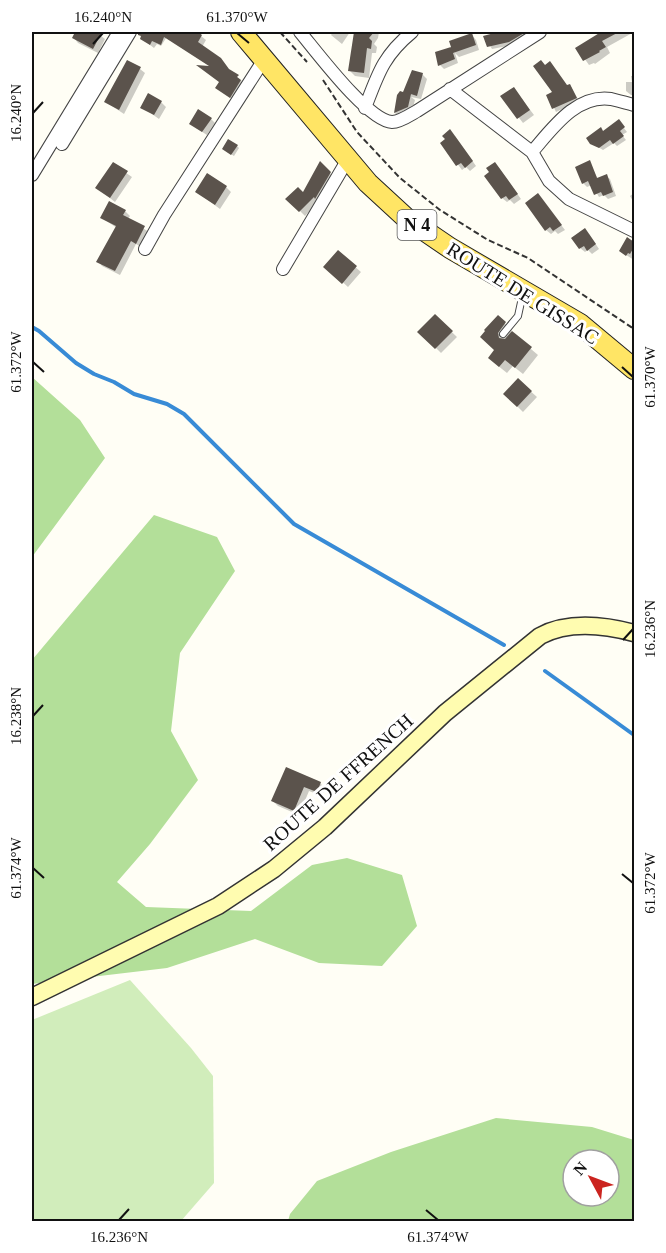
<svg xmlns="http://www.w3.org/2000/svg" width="666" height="1253" font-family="Georgia,serif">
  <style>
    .green { fill: #d1edbb }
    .forest { fill: #b3df99; fill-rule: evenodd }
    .shadow { fill: #0003 }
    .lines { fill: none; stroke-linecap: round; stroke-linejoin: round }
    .stream { stroke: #388bd6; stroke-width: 4 }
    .building { fill: #5b534c }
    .service-casing { stroke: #444; stroke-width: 8 }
    .minor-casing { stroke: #444; stroke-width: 14 }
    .secondary-casing { stroke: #333; stroke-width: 19 }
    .primary-casing { stroke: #222; stroke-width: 22 }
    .path { stroke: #333; stroke-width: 2; stroke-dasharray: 6 3; stroke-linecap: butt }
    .service { stroke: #fff; stroke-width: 6 }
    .minor { stroke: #fff; stroke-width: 12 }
    .secondary { stroke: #fffcb0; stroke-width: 16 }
    .primary { stroke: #ffe565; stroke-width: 20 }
    .ticks { fill: none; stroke: #111; stroke-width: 2 }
    .labels { text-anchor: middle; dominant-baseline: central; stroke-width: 6; stroke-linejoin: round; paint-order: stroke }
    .shield { fill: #fff; stroke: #585858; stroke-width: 1.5 }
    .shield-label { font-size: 18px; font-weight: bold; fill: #111 }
    .street-label { font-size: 20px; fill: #111; stroke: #fff }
    .neatline { fill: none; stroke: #111; stroke-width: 2 }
    .ticks-label { font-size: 15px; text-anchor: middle; fill: #111 }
  </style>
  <rect width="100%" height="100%" fill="#fffef5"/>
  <path class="green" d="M130 980 191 1048 213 1076 214 1183 181 1221H32V1020Z"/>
  <path class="forest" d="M32 377 80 420 105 458 32 557Z
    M154 515 217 537 235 571 180 653 171 731 198 780 150 844 117 882 146 907 251 911 312 865 347 858 402 875 417 926 382 966 319 963 255 939 167 968 32 984V660Z
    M496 1118 592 1127 634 1140V1221H288L290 1214 317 1181 391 1152ZM573 1160H609V1196H573Z"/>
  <path class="shadow" d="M72 32H96L105 39 98 53 78 43 74 38 76 34Z
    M143 32H170L161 46 157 44 154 48 142 39 145 33Z
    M185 32H195L201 36 206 40 202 47 242 81 241 82 244 86 235 101 222 92 221 83 211 67 177 44Z
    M333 32H350L342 44 331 35Z
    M355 32H379L378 38 374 44 377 47 376 53H372L369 78 355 76 350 71Z
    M503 32H531L513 45 492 49 485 37Z
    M604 32H634L607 47 610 53 595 64 594 63 589 65 577 48Z
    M472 35 476 40 479 50 459 57 455 53 458 63 444 69 440 65 451 49 455 53 451 42Z
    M140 69 145 73 124 114 106 102Z
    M422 74 427 79 421 99 411 97 415 100 412 111 399 117 395 113 398 96 404 94Z
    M631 76H634V95H631L626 91V82H632Z
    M570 85 579 101 556 112 548 95Z
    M518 94 534 115 523 123 503 97Z
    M161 102 166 107 159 119 142 107Z
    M211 119 215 123 207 135 196 128Z
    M620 123 627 132 622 135 626 140 617 146 614 143 603 150 591 143Z
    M455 136 476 166 470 171 466 167 462 170 442 143Z
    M237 146 239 148 234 156 226 151Z
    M589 162 598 179 606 176 610 179 616 196 608 199 604 195 599 197 592 185 587 187 583 183Z
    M113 164 132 177 115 202 97 188Z
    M320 164 335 178 319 201 305 216 288 199 303 194Z
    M499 168 521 199 514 204 510 200 507 202 502 198Z
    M226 187 231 192 220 209 197 192Z
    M634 193V203L630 196Z
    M538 195 565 230 558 234 555 231 551 234 546 230Z
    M125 211 130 216 128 219 149 232 141 247 136 244 120 275 102 266 98 261 117 228 102 218Z
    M589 234 599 249 592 254 588 250 585 252 580 248Z
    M628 239 634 244V260L623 253Z
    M338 252 361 272 348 287 326 267Z
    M435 316 457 337 441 353 420 332Z
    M498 317 512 330 511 332 538 355 523 374 513 366 507 373 497 365 496 350Z
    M518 380 537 397 523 412 505 394Z
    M286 769 320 783 325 788 322 796 309 791 299 815 278 806 273 801Z"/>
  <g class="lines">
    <path class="stream" d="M32 327 39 331 76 363 94 374 114 382 134 394 167 404 184 414 294 524 504 645
      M545 671 634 735"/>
  </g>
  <path class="building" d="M75 32H102L93 49 72 38Z
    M138 32H198L202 35 198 42 221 58 229 69 239 75 237 77 241 80 230 98 215 88 219 82 196 65 209 66 164 37 161 45 152 41 150 45 140 39 141 36 138 35Z
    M354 32H374L369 38 372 41 371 49 367 48 364 73 348 71Z
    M498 32H526L509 42 487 47 483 36Z
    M601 32H619L602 41 606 47 599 51 600 52 583 61 575 48Z
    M472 33 476 45 453 53 449 41Z
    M451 47 455 59 438 66 435 52Z
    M127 60 141 67 119 110 104 102Z
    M541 60 545 65 550 61 567 85 570 84 577 98 552 109 546 95 552 92 533 66Z
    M412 70 423 73 417 96 408 93 411 94 408 107 394 113 397 95 400 91 403 92Z
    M514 87 530 110 517 119 500 96Z
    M148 93 162 101 154 115 140 108Z
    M198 109 212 118 202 132 189 124Z
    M619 119 625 127 620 131 624 136 613 144 610 140 599 148 590 144 586 138 601 127 603 131Z
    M450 129 473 161 465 168 461 163 456 166 440 143 445 139 442 136Z
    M228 139 238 145 231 155 222 149Z
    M590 160 597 178 607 174 613 192 603 196 601 192 594 195 588 181 582 184 575 167Z
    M320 161 331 172 315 199 314 197 299 212 285 199 298 187 303 192Z
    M113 162 128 171 110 198 95 188Z
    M495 162 518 194 509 200 506 196 501 199 484 176 489 172 486 168Z
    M207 173 227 186 215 205 195 192Z
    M538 193 562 225 553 231 550 227 545 231 525 203Z
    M109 201 126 210 123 215 145 226 136 244 131 241 115 271 96 262 116 226 100 218Z
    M585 228 596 244 587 251 584 246 579 249 571 238Z
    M627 237 634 242V247L630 254 628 253 626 256 619 251Z
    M338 250 357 266 342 284 323 267Z
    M435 314 453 331 435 349 417 332Z
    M498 315 506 322 498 333 499 338 505 339 512 331 532 347 515 368 505 360 499 367 488 358 494 350 480 337 485 331 484 330Z
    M518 378 532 391 517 407 503 394Z
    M286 767 321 782 317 792 304 787 294 811 271 801Z"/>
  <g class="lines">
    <defs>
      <path id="service" d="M503 334 518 316 523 293"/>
      <path id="minor" d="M300 32C316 51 368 121 392 122 400 122 410 115 417 111L540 32
        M450 89 532 152C552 129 576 94 611 99 619 101 627 103 634 105
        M365 108C378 74 383 56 412 32
        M62 144 130 32
        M532 152 549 181 569 199 634 231
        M32 175 119 32
        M145 249 164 215 265 58
        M283 269 348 159"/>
      <path id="secondary" d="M32 997 218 906 274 869 325 827 445 713 540 636C568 621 604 625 634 633"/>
      <path id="primary" d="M241 32 368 183 406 218 450 248 580 324 634 369"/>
    </defs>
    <use href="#service" class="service-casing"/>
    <use href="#minor" class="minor-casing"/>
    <use href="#secondary" class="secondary-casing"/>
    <use href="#primary" class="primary-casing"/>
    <path class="path" d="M280 32 307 62
      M323 80 357 132 400 178 440 210 488 240 528 258 634 329"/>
    <use href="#service" class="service"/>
    <use href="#minor" class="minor"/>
    <use href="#secondary" class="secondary"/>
    <use href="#primary" class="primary"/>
  </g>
  <path class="ticks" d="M237 33 249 43M93 44 103 33M33 113 43 102M33 362 44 372M622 367 633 377M623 640 633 629M33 716 43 705M33 868 44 878M622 874 633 883M426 1210 438 1220M119 1220 129 1209"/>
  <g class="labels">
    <rect class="shield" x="397.5" y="210" width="39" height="30" rx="4.5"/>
    <g class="shield-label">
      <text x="417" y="225">N 4</text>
    </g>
    <g class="street-label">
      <text transform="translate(523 293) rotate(32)">ROUTE DE GISSAC</text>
      <text transform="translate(338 782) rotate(-42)">ROUTE DE FFRENCH</text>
    </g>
  </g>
  <rect width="666" height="1253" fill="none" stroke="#ffffff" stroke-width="66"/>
  <g transform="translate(591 1178) rotate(311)"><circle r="28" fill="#ffffff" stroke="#a0a0a0" stroke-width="1.5"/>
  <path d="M0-4.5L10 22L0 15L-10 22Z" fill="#cb241f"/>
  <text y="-9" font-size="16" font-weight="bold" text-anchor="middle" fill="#111111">N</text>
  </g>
  <rect x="33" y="33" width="600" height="1187" class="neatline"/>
  <g class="ticks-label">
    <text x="103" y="22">16.240°N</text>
    <text x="237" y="22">61.370°W</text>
    <text transform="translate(16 113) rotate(-90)" y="5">16.240°N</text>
    <text transform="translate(16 362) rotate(-90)" y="5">61.372°W</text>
    <text transform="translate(650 377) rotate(-90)" y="5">61.370°W</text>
    <text transform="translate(650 629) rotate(-90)" y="5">16.236°N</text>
    <text transform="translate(16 716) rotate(-90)" y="5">16.238°N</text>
    <text transform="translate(16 868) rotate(-90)" y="5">61.374°W</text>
    <text transform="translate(650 883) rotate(-90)" y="5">61.372°W</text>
    <text x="119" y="1242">16.236°N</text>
    <text x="438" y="1242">61.374°W</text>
  </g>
</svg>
